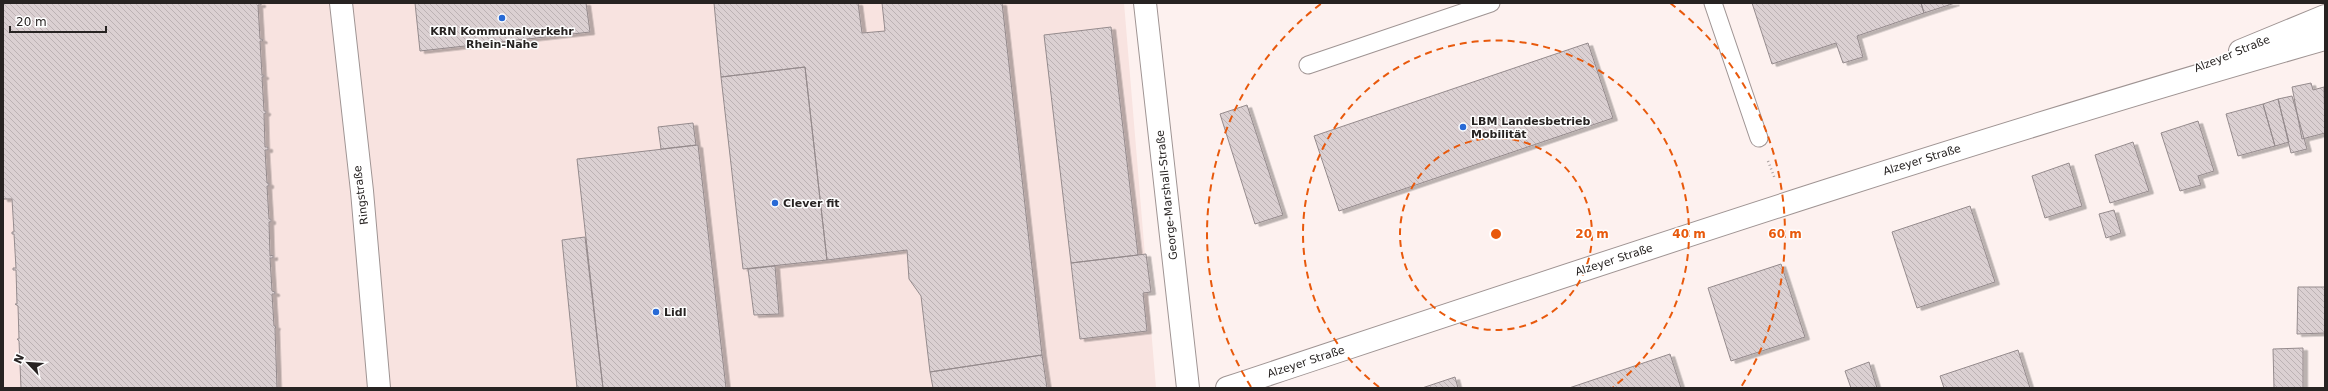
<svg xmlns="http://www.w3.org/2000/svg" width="2328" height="391" font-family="'DejaVu Sans',sans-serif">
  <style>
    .built { fill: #f8e3e0 }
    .building { fill: url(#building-back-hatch); stroke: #958b8d; filter: url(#shadow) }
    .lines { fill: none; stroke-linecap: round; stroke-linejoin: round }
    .lane-casing { stroke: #9f9493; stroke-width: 19 }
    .street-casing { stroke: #9f9493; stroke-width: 24 }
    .secondary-casing { stroke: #9f9493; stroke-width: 24 }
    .path { stroke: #a9a09f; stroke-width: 2.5; stroke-dasharray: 1 3; stroke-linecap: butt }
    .lane { stroke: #fff; stroke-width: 17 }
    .street { stroke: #fff; stroke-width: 22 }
    .secondary { stroke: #fff; stroke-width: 22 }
    .ring { fill: none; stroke: #e8590c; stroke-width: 2; stroke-dasharray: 7 5 }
    .poi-dot { fill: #286ad6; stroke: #fff; stroke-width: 1.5 }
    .labels { text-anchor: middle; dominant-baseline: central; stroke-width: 3; stroke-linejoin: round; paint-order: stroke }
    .poi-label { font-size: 11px; font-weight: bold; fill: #272322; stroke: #fff; text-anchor: start }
    .street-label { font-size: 11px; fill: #272322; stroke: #fff }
    .centre { fill: #e8590c; stroke: #fff; stroke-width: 2 }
    .ring-label { font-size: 12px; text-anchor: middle; font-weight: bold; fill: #e8590c; stroke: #fff; stroke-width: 3; stroke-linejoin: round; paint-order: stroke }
  </style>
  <defs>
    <pattern id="building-back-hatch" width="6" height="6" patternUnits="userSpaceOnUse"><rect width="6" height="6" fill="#dbd0d2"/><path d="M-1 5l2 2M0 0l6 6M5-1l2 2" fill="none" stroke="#bcb2b4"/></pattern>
    <filter id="shadow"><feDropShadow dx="4.5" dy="2.5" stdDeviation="0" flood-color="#0004"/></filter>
  </defs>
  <rect width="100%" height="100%" fill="#fdf1ef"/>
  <path class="built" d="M3 3H1124L1156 388H3Z"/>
  <path class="building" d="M3 3H261V5H258L260 39H262L263 41H260L262 75H264V77H262L264 111H266V113L264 114 265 147H268V150H265L267 183H269V186H267L269 219H271V222H269L270 256 273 255V258H270L272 291 275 292V294H272L274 326H276L275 329 277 388H21L19 341 17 339H19L18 306 15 304H17L16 270H13V268H16L14 234H12V232H14L12 199H3Z
    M415 3H586L590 32 420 51Z
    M714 3H858L862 33 885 31 882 3H1002L1042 355 930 372 921 296 909 279 907 250 827 260 805 67 721 77Z
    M1752 3H1921L1924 13 1857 36 1863 57 1843 63 1836 43 1772 64Z
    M1921 3H1955L1924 13Z
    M1111 27 1138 255 1071 263 1044 35Z
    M1588 43 1613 118 1339 211 1314 136Z
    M805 67 827 260 743 269 721 77Z
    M2311 83 2313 90 2324 87 2325 133 2302 139 2292 87Z
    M2292 96 2307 149 2291 153 2278 99Z
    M2278 99 2289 142 2275 146 2263 104Z
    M2263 104 2275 146 2238 156 2226 114Z
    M1247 105 1283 215 1255 224 1220 114Z
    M2198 121 2214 171 2198 176 2201 185 2180 191 2161 133Z
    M693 123 696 145 661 149 658 127Z
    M2133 142 2149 191 2110 203 2095 155Z
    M698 145 726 388H603L577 159Z
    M2069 163 2082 206 2045 218 2032 176Z
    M1970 206 1995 282 1917 308 1892 232Z
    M2114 210 2121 233 2106 238 2099 214Z
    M585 237 603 388H577L562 240Z
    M1146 254 1151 292 1143 293 1147 331 1080 339 1071 263Z
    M1781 264 1805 337 1731 361 1708 288Z
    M775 266 779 314 754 315 748 269Z
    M2298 287H2325V333L2297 334Z
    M2303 348V388H2274L2273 349Z
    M2018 350 2030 388H1944L1940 376Z
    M1670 354 1681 388H1569Z
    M1042 355 1047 388H933L930 372Z
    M1869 362 1877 388H1851L1845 371Z
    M1455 377 1458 388H1422Z"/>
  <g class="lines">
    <defs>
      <path id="lane" d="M1713 3 1759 138
        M1308 65 1491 3"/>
      <path id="street" d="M341 3 362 191 379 388
        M1145 3 1188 388"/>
      <path id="secondary" d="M2240 51 2325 16
        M1227 388C1592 267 1956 144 2325 39"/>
    </defs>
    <use href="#lane" class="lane-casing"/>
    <use href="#street" class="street-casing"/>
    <use href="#secondary" class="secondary-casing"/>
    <path class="path" d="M1768 161 1775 179"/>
    <use href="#lane" class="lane"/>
    <use href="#street" class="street"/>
    <use href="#secondary" class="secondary"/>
  </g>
  <g class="ring">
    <circle cx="1496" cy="234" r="96"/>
    <path d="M1379 387A193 193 0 1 1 1613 387"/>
    <path d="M1251 387A289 289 0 0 1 1322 3M1670 3A289 289 0 0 1 1741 387"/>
  </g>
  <g class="poi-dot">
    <circle cx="502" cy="18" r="4"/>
    <circle cx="1463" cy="127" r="4"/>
    <circle cx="775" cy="203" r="4"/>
    <circle cx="656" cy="312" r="4"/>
  </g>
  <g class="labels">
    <g class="poi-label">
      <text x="502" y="31" text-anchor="middle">KRN Kommunalverkehr<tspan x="502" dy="13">Rhein-Nahe</tspan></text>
      <text x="1471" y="121">LBM Landesbetrieb<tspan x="1471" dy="13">Mobilität</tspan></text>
      <text x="783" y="203">Clever fit</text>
      <text x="664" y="312">Lidl</text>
    </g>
    <g class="street-label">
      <text transform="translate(2232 54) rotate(-22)">Alzeyer Straße</text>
      <text transform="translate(1922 160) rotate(-17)">Alzeyer Straße</text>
      <text transform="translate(361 195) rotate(-97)">Ringstraße</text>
      <text transform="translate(1167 195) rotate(-96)">George-Marshall-Straße</text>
      <text transform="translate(1614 260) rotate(-18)">Alzeyer Straße</text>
      <text transform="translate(1306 362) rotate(-18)">Alzeyer Straße</text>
    </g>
  </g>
  <circle cx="1496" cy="234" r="6" class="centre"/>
  <g class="ring-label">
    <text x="1592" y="238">20 m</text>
    <text x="1689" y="238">40 m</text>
    <text x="1785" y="238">60 m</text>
  </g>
  <rect width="2328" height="391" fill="none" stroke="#272322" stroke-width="8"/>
  <g transform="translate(28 363) rotate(295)" stroke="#ffffff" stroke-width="3" paint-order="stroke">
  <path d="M0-3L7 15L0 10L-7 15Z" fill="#272322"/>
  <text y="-6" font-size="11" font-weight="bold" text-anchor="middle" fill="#272322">N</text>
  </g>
  <path d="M10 26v6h96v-6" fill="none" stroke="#272322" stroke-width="2"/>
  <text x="16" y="26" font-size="12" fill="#272322" stroke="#ffffff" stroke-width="3" paint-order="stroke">20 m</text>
</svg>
